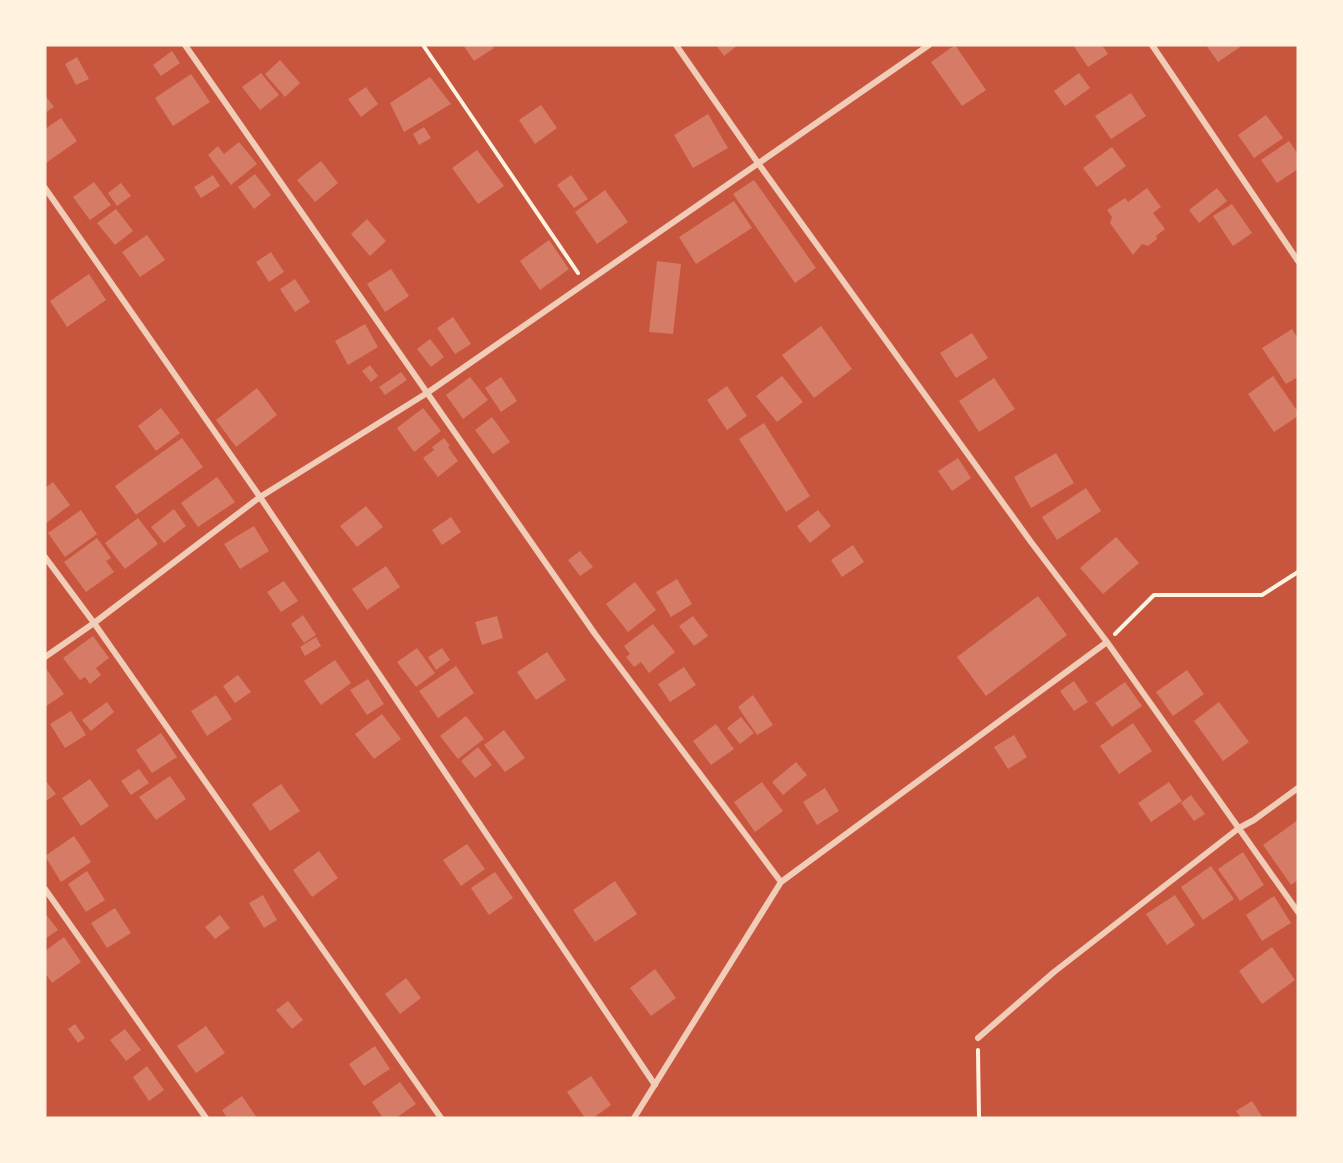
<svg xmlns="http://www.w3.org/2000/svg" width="1343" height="1163" font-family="'Fira Sans',sans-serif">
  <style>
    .building { fill: #d67c66 }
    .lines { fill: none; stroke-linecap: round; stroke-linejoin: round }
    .path { stroke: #fff3e0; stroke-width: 4 }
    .minor { stroke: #f1ccb7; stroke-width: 6 }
  </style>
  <rect width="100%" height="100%" fill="#c8553d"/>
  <path class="building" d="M463 45H492L494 48 474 61Z
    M716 45H738L724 56Z
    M955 45 986 90 962 106 931 62Z
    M1073 45H1102L1108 54 1088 67Z
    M1206 45H1243L1218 62Z
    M172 51 180 63 161 76 153 65Z
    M77 57 89 79 76 85 65 64Z
    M280 60 300 83 285 97 265 74Z
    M261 73 279 95 260 110 242 87Z
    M1079 73 1090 88 1065 106 1054 91Z
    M191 74 210 102 173 126 155 98Z
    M430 77 451 104 404 132 390 103Z
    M366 87 378 104 361 117 348 99Z
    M1131 93 1146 116 1111 139 1095 116Z
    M45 95 54 107 45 113Z
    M541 105 557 128 535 144 519 120Z
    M708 114 728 148 693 168 674 135Z
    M1266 115 1283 138 1254 158 1238 135Z
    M61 118 77 141 46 163 45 129Z
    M424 127 431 138 419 145 413 134Z
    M1289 141 1298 154V169L1277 183 1261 160Z
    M239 142 257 164 231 185 208 155 218 146 224 154Z
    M1112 147 1126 166 1097 187 1083 168Z
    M477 150 504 186 478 204 452 168Z
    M321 161 338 183 315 202 297 180Z
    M255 174 271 195 254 209 238 187Z
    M213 175 220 186 201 198 194 187Z
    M571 175 588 199 574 208 557 185Z
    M754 180 816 268 795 283 733 194Z
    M94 182 111 205 90 220 73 197Z
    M121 183 131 196 117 206 108 193Z
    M1147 188 1161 207 1153 213 1165 229 1156 236 1157 239 1148 246 1142 244 1133 255 1110 223 1112 217 1107 210 1125 198 1128 202Z
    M1217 188 1227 201 1199 223 1189 210Z
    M605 190 628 222 597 244 575 212Z
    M734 201 752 228 696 264 679 237Z
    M1232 204 1252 233 1233 246 1213 216Z
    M116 209 133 231 115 245 97 223Z
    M367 219 386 241 370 256 351 234Z
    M147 235 165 260 140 277 122 252Z
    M549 240 569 269 540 290 520 261Z
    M271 252 284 272 269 282 256 262Z
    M657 261 681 264 673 334 649 332Z
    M391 269 409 296 385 312 367 284Z
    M89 274 106 300 67 327 50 301Z
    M295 279 310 302 295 312 280 289Z
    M453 317 471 344 455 354 437 328Z
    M365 324 378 347 348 365 335 341Z
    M821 326 852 369 814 398 782 355Z
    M1292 329 1298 339V377L1286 384 1262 348Z
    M972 333 988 358 956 378 940 353Z
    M430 339 444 357 431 367 417 349Z
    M370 365 378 376 371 382 362 371Z
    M401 372 407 380 385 395 379 387Z
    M782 376 803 402 777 422 756 396Z
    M1273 376 1298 412V416L1274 432 1248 394Z
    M470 377 488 400 463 419 446 395Z
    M501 377 517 401 501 412 485 388Z
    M994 378 1015 409 979 432 959 401Z
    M727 386 747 416 727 430 707 400Z
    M257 388 277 415 236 447 216 420Z
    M161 408 180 433 156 451 138 426Z
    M423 408 441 431 414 452 397 428Z
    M492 417 510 442 493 454 475 430Z
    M764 423 810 496 786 512 739 439Z
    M182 438 203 467 136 515 115 486Z
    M444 438 450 446 448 447 458 461 438 477 423 458 434 450 432 447Z
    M1056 453 1074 483 1031 508 1014 477Z
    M958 458 971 478 952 491 938 471Z
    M217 477 235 502 198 527 181 503Z
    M53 482 70 505 45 524V488Z
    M1086 488 1101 511 1057 540 1042 517Z
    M366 506 383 527 357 547 340 526Z
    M174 509 186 526 164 543 151 527Z
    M81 510 97 534 65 557 48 533Z
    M818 510 831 526 810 543 797 526Z
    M451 517 461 532 442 545 432 530Z
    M138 518 158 544 125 569 105 543Z
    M254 526 269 551 240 569 224 544Z
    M1116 537 1139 563 1103 594 1080 568Z
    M97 538 111 558 106 561 114 572 86 592 64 562Z
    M853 545 864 562 842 577 831 560Z
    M580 551 593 567 580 576 568 560Z
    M386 566 400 587 367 610 352 589Z
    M677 579 692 604 671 617 656 592Z
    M284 581 298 601 281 612 267 592Z
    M635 582 656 610 628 632 606 604Z
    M1038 596 1067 635 986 696 957 657Z
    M303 615 316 635 304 643 291 624Z
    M497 616 503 638 482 645 475 622Z
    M693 616 708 636 694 646 679 626Z
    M653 624 675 652 649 673 641 662 634 667 626 657 630 654 624 646Z
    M93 636 109 658 96 668 101 675 90 684 85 677 80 680 63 658Z
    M316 637 321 646 305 656 300 647Z
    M417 648 435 673 416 687 397 662Z
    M442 648 450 660 436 670 428 657Z
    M547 652 566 680 536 700 517 672Z
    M335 660 351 683 321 705 304 681Z
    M456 666 474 693 438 718 419 691Z
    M45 667 64 694 45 707Z
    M684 667 696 685 670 702 658 684Z
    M1187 670 1204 694 1173 716 1156 692Z
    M238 675 251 692 235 703 223 686Z
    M368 679 384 704 367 715 350 690Z
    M1074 681 1088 702 1074 711 1060 691Z
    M1125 682 1142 706 1112 727 1095 703Z
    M216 695 232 719 207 736 191 711Z
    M753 695 773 725 757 735 738 707Z
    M107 702 114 712 91 731 82 720Z
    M1219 702 1249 742 1223 761 1194 721Z
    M71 711 86 735 65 748 50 724Z
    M382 714 401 739 374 759 355 734Z
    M466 716 484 739 458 759 440 736Z
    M741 717 754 733 740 744 727 728Z
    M1133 723 1152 751 1119 774 1100 746Z
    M716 724 734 749 711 765 693 741Z
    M504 730 525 758 505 772 484 745Z
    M161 733 177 757 152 773 136 750Z
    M1014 735 1027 757 1008 769 994 747Z
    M478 747 492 765 475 778 461 761Z
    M796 762 807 775 783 795 772 782Z
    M139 769 149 783 131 795 121 781Z
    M170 776 186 799 156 820 139 797Z
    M90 779 109 806 81 826 62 798Z
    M45 780 56 794 46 801 45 800Z
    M762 782 783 811 755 832 734 802Z
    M1169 782 1182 801 1151 822 1138 803Z
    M281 784 300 811 270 831 252 804Z
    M825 788 839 811 817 825 803 802Z
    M1191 795 1205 814 1194 821 1181 803Z
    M1298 820V880L1291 885 1263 845Z
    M74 836 91 862 61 882 45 856Z
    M467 844 485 869 461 886 443 860Z
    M319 851 338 878 312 897 293 870Z
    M1243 852 1264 885 1240 901 1218 869Z
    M1211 866 1234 899 1203 920 1181 887Z
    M87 871 105 900 86 912 68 884Z
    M495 872 513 898 489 915 471 888Z
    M615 881 637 914 595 942 573 910Z
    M263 895 277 920 264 928 249 903Z
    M1175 895 1195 925 1167 945 1146 914Z
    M1274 896 1291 923 1262 941 1246 915Z
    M115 908 131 933 107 948 91 923Z
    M45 913 58 930 45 939Z
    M220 915 230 928 215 939 205 927Z
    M64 937 81 962 52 983 45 973V951Z
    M1272 947 1295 980 1262 1004 1239 971Z
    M655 969 676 998 651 1016 630 988Z
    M406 978 421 998 400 1014 385 994Z
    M288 1001 303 1020 292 1029 276 1010Z
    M75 1024 85 1038 78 1043 68 1029Z
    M206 1026 225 1053 196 1073 177 1046Z
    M125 1029 141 1050 126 1061 110 1040Z
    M375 1046 390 1069 364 1086 349 1064Z
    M147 1066 164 1090 149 1101 133 1077Z
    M591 1076 611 1105 593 1118H585L567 1092Z
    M400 1082 416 1104 396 1118H383L372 1102Z
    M242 1096 257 1118H227L222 1110Z
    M1252 1101 1263 1118H1241L1236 1111Z"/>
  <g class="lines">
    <path class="path" d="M423 45 578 273
      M1115 634 1154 595H1262L1298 572
      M978 1050 979 1118"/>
    <path class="minor" d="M185 45 595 634 781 882
      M676 45 758 163 1031 542 1107 642 1298 912
      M1152 45 1298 261
      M45 188 260 497 655 1085
      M45 557 94 623 441 1118
      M45 657 94 623 260 497 427 393 929 45
      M45 889 206 1118
      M978 1038 1054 972 1239 828 1254 820 1298 788
      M634 1118 781 882 1107 642"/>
  </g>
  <rect width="1343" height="1163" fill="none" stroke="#fff3e0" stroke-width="93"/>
</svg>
